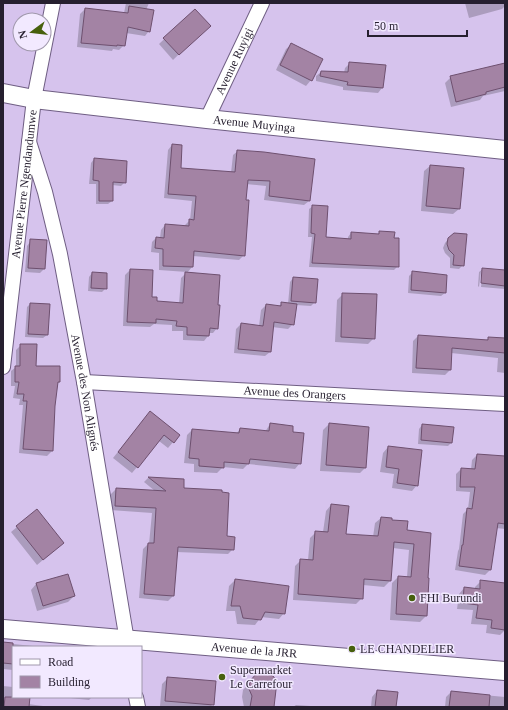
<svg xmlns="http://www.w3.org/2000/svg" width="508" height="710" font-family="'Times New Roman',serif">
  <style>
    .shadow { fill: #0003 }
    .building { fill: #a383a4; stroke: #6e506f }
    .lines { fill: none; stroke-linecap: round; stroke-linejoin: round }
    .minor-casing { stroke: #6f5e83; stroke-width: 16 }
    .tertiary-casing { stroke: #6f5e83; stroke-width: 20 }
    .minor { stroke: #fff; stroke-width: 14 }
    .tertiary { stroke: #fff; stroke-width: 18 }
    .poi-dot { fill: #47600d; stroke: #f2e9ff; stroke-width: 1.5 }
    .labels { text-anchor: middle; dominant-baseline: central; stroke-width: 3; stroke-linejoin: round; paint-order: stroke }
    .street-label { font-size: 12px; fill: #261f2f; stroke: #f2e9ff }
    .poi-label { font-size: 12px; fill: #261f2f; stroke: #f2e9ff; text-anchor: start }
  </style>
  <rect width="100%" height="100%" fill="#d6c3ed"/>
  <path class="shadow" d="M126 3H149L146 10 149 31 145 36 126 33 124 45 119 50 113 49 112 51 77 47 80 14 85 9 124 13Z
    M465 3H505V6L502 9 469 18Z
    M195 10 209 25 173 60 159 44Z
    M292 44 311 80 306 86 276 70 286 49Z
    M350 63 384 66 382 88 378 93 343 90V87L316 81V76L321 72 344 73 345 68Z
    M505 64V91L483 96 480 100 451 107 445 83 451 77Z
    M172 145 180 169 231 173 233 155 238 151 309 201 304 205 264 200 266 186 246 184 244 255 239 260 193 256 192 267 187 273 217 306V328L213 333H209L208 336 204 341 183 340V331H172V325L154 324 150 327 123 326 125 275 130 270 151 298 156 302 179 304 181 278 187 272 159 270V253L151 252 152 242 156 238H160L161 230 165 225 185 227V225L190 220 192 201 164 198 168 150Z
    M94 159 125 182 121 186 112 185V201L108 204H96V184H89L91 163Z
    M430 166 459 209 453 214 421 211 424 171Z
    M313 206 325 237 348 239V237L351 233 377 235 380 232 393 239 398 266 394 270 309 267 312 237H308L309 209Z
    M449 238 463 265 459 269 450 268V258L445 253 443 248 445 243Z
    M30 242 44 269 40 273 25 272 27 246Z
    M483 269 505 271V289L481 287 483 271H481L479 287 478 286 479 272Z
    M413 272 445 293 441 296 408 293 409 276Z
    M92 273 106 288 102 292 88 291 89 277Z
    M293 278 315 302 311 306 296 305 293 324 288 329 272 327 270 352 265 356 234 353 236 329 241 324 259 326 261 310 266 305 278 307 282 303 288 304 290 282Z
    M343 294 374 338 368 344 335 342 337 300Z
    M30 304 47 335 43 338 25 337 27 307Z
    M418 336 486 340 489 338 505 339V373L497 372 498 358 451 353 450 370 445 375 412 373 413 341Z
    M21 345 35 367 59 382 57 384 54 406 52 451 47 456 19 453 23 405H19L20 399 13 398 15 386H11V371L16 367V350Z
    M145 418 179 435 168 448 159 441 132 473 113 458Z
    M270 424 292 433 300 463 295 469 248 464 243 469 223 467 217 473 194 472V464L184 463 187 435 192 430 236 434 240 429 265 432Z
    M329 424 365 468 360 473 320 471 323 430Z
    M422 425 452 442 448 446 418 444 419 429Z
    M388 447 417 485 412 491 392 488 394 474 380 472 383 453Z
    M505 454V529L496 528 490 570 485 575 455 570 458 551 459 549 463 514 468 509 470 492 456 491V474L461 469 471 470 472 460 477 455 504 457Z
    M148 478 183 480V488L233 549 228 554 176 552 173 596 168 601 139 598 143 549 148 544H149L152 513 110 510 111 494 116 489 155 491 144 482Z
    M331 505 345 535 373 537 375 523 381 518 391 521 406 531 430 534 426 616 420 622 390 620 392 583 398 577H407L409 550 393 548 390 581 384 587 363 585 362 598 356 604 293 600 295 566 301 560H308L310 538 316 532H323L326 511Z
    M17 527 57 548 37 565 11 532Z
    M67 575 74 596 68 602 37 611 31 590 36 584Z
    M235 580 284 613 279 619 261 617 255 625 237 624 235 611H226L229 586Z
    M481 581 505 584V630L500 635 486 633 487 625 471 624 473 610 457 609 459 594 464 588 475 589V587Z
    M3 643 33 646V647H13V670L3 669Z
    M257 675 273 707H244L242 697 243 690Z
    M168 678 213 704 210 707 160 706 162 684Z
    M3 686 13 687V697H29L28 704 43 706 42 707H3Z
    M377 691 395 707H371L372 697Z
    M451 692 505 697V707H445L446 697Z
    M60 697H92L89 700Z
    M296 705 325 707H293Z"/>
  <path class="building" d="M129 6 154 10 150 32 128 27 125 46 117 45V46L81 43 85 8 128 13Z
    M195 9 211 26 179 55 163 38Z
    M291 43 323 59 312 81 280 65Z
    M349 62 386 65 383 88 347 85 348 82 320 76 321 71 348 72Z
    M505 63V87L486 92V94L456 102 450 76Z
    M172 144 182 145 181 168 235 172 237 150 264 152 315 159 310 201 269 196 270 181 248 180 246 200H249L245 256 194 251 193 267 163 266V249L155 248 156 237 164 238 165 224 189 226V219L194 220 196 196 168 194Z
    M94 158 127 161 126 183 113 182V201H99V181L93 180Z
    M430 165 464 168 460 209 426 206Z
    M312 205 328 206 326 237 351 239V232L379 234V231L395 232 394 238H399V267L312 263 315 234 311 233Z
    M454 233 467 234 464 266 453 265 454 255 449 250 447 244 448 238Z
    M30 239 47 240 45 269 28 268Z
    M482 268 505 270V286L481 283Z
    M130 269 153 270 152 297H157V301L183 303 185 272 220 275 218 305H220L218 329 210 328 209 336 187 335V327L176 326 177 321 156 319V323L127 322Z
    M412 271 447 275 446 293 411 290Z
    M92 272 107 273V289L91 288Z
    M293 277 318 279 316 303 291 301Z
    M342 293 377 294 375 339 341 337Z
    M281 302 297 304 294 325 274 322 271 352 238 349 241 323 263 326 266 304 281 306Z
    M30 303 50 304 48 335 28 334Z
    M418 335 488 340V337L505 338V353L452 348 451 370 416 368Z
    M20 344H37L36 366H60V382H58L55 406 53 451 23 449 27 401H23L24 394H17L19 382H15V366H20Z
    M150 411 180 435 174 443 164 435 138 468 118 452Z
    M270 423 293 426V432L304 433 301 464 250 459 249 464 224 462V468L199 466V459L189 458 192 429 239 433 240 428 269 431Z
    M329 423 369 427 366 468 326 465Z
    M422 424 454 427 452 443 421 440Z
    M388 446 422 450 418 486 397 483 399 469 386 467Z
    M477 454 505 456V524L498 523 491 570 459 566 462 545H463L467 508 472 509 475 487H460L461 468 475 469Z
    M148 477 184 479V488L222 490V492L229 493 227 536 235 537 234 550 178 547 174 596 144 594 148 543H154L156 508 115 506 116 488 166 491Z
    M331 504 349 506 346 534 378 536 381 517 392 518V520L408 521 407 530 431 533 428 578H429L427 616 396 614 398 576 411 577 414 544 394 542 391 581 364 579 363 599 298 594 300 559 313 560 315 531 328 532Z
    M37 509 64 543 43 560 16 526Z
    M68 574 75 596 43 606 36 583Z
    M235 579 289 586 285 614 265 612 261 620 243 618 240 606H231Z
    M480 580 505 583V630L491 628 492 620 476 618 478 605 463 603 464 587 480 589Z
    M3 642 13 643V664L3 663Z
    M264 671 273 676 277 681 274 707H250L252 696 249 689 250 681 256 674Z
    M167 677 216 681 214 705 165 701Z
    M377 690 398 692 396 707H375Z
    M451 691 490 695 489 707H449Z
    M5 697H30L29 707H4Z"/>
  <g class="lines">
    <defs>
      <g id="minor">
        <path id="s1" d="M207 119 262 3"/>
        <path id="s2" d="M29 142 45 192 60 254 84 382 128 647"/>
        <path id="s3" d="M3 367 34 99 53 3"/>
        <path id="s4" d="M84 382 505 404"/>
        <path d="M136 697 138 707"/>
      </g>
      <g id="tertiary">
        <path id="s5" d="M3 93 34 99 207 119 505 150"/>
        <path id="s6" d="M3 629 505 671"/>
      </g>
    </defs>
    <use href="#minor" class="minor-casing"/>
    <use href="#tertiary" class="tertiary-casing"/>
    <use href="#minor" class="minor"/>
    <use href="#tertiary" class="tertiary"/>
  </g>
  <g class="poi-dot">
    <circle cx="412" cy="598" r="4"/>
    <circle cx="352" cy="649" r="4"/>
    <circle cx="222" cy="677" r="4"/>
  </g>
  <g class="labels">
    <g class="street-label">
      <text stroke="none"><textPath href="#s1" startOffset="64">Avenue Ruyigi</textPath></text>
      <text stroke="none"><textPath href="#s5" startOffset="253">Avenue Muyinga</textPath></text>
      <text stroke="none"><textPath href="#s3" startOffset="184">Avenue Pierre Ngendandumwe</textPath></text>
      <text stroke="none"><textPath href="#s2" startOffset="257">Avenue des Non Alignés</textPath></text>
      <text stroke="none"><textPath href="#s4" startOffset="211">Avenue des Orangers</textPath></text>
      <text stroke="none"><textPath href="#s6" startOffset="252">Avenue de la JRR</textPath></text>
    </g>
    <g class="poi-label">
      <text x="420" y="598">FHI Burundi</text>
      <text x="360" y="649">LE CHANDELIER</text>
      <text x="230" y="670">Supermarket<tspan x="230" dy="14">Le Carrefour</tspan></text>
    </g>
  </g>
  <rect width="508" height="710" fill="none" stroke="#261f2f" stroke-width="8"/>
  <rect x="12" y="646" width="130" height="52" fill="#f2e9ff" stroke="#a098ac"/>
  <rect x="20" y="659" width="20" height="6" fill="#ffffff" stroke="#a098ac"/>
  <text x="48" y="666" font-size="12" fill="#261f2f">Road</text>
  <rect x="20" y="676" width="20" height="12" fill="#a383a4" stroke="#a098ac"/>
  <text x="48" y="686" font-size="12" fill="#261f2f">Building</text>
  <g transform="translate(32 32) rotate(255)"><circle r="19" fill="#f2e9ff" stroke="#a098ac"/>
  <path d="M0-3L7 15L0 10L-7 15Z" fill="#47600d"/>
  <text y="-6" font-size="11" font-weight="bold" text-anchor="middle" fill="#261f2f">N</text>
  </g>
  <path d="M368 30v6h99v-6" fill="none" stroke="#261f2f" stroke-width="2"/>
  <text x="374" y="30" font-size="12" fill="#261f2f" stroke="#f2e9ff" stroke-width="3" paint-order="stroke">50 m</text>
</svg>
